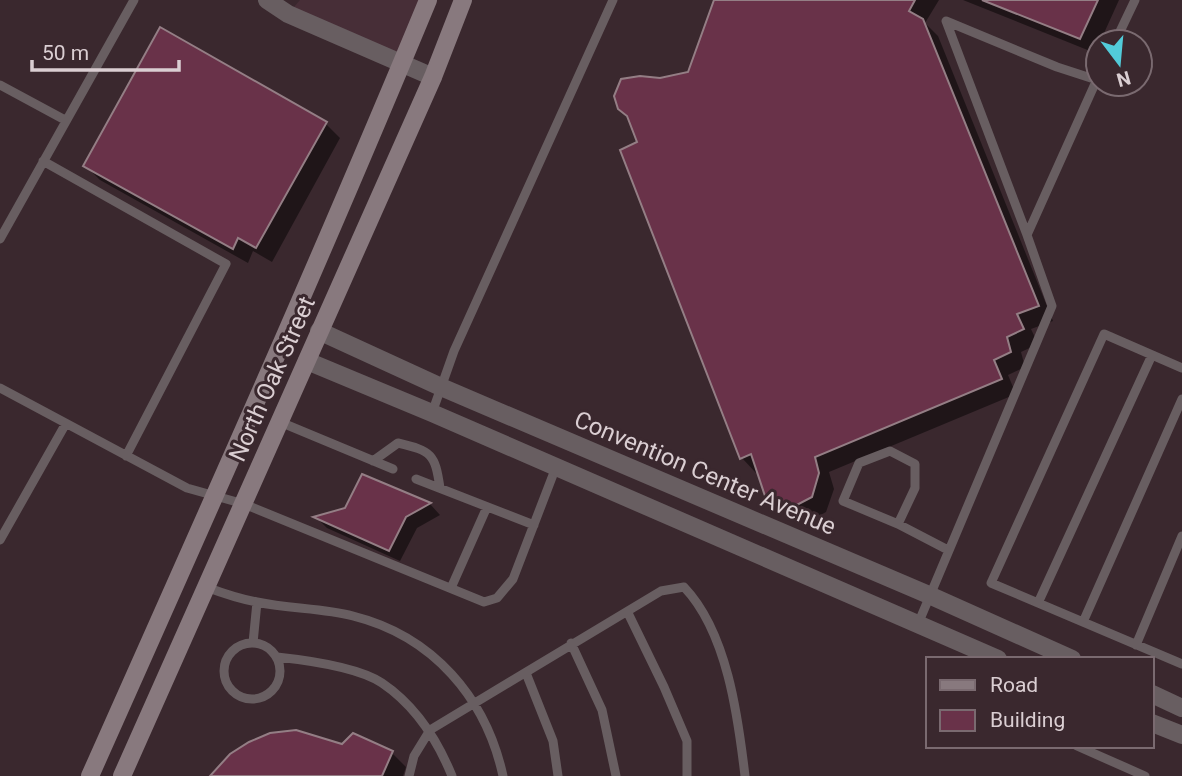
<svg xmlns="http://www.w3.org/2000/svg" width="1182" height="776" font-family="Roboto,sans-serif">
  <style>
    .built { fill: #472e37 }
    .shadow { fill: #0007 }
    .building { fill: #693249; stroke: #947e85; stroke-width: 2 }
    .lines { fill: none; stroke-linecap: round; stroke-linejoin: round }
    .lane { stroke: #685e61; stroke-width: 9 }
    .street { stroke: #685e61; stroke-width: 18 }
    .secondary { stroke: #88797e; stroke-width: 18 }
    .labels { text-anchor: middle; dominant-baseline: central; stroke-width: 6; stroke-linejoin: round; paint-order: stroke }
    .street-label { font-size: 24px; fill: #daced2; stroke: #3a282e }
  </style>
  <rect width="100%" height="100%" fill="#3a282e"/>
  <path class="built" d="M300 0H428L402 63 288 14Z"/>
  <path class="shadow" d="M716 0H939L925 23 938 36 1053 321 1031 329 1038 344 1021 352 1025 367 1008 375 1016 394 829 472 834 489 826 512 808 522 797 523 782 511 767 495 759 472 756 473 742 458 622 151 639 143 630 119 619 108 660 79 689 74Z
    M963 0H1119L1100 42H1098L1095 53Z
    M325 123 340 138 272 262 253 251 248 263 100 180 85 165Z
    M363 476 430 504 440 515 417 528 400 561 327 528 317 518 346 509Z
    M342 746 392 753 406 767 403 776H212Z"/>
  <path class="building" d="M714 0H915L909 11 923 19 1039 306 1017 314 1024 329 1007 337 1011 352 994 360 1002 379 815 457 819 473 812 497 793 507 781 508 765 496 751 454 740 459 620 150 637 142 627 116 618 109 614 96 621 79 640 76 660 78 688 72Z
    M982 0H1098L1080 39Z
    M160 27 327 122 256 248 238 238 233 249 83 166Z
    M362 474 431 503 406 517 389 551 313 517 345 508Z
    M296 730 342 744 353 733 393 751 382 776H210L230 754 249 742 270 733Z"/>
  <g class="lines">
    <path class="lane" d="M1115 42 1135 0
      M0 85 65 120
      M43 161 226 264 126 456
      M1027 235 946 21 1057 67 1097 80
      M0 239 134 0
      M1182 368 1104 334 991 583 1182 664
      M0 388 187 488 244 504 484 602 497 598 513 579 556 467
      M432 413 454 351 613 0
      M280 422 393 469
      M373 461 398 443C432 451 435 454 440 488
      M416 479 534 525
      M898 524 915 488V464L890 451 859 463 843 501 898 524 948 550
      M0 540 65 425
      M206 587C222 593 240 599 257 602 289 609 322 608 353 616 433 636 486 698 503 776
      M451 588 487 507
      M1038 603 1152 355
      M628 613 664 687 687 741V776
      M1083 622 1182 399
      M918 624 1052 306 1027 235 1098 77
      M224 671a28 28 0 1 1 56 0a28 28 0 1 1-56 0Z
      M253 643 257 602
      M571 643 602 710 616 776
      M1136 645 1182 536
      M277 657C305 660 358 667 382 683 416 706 437 739 452 776
      M526 673 553 741 558 776
      M1077 746 1145 776
      M409 776 414 756 430 730 661 591 684 587C727 632 738 716 745 776"/>
    <path class="street" d="M267 0 288 14 433 77
      M319 331 441 387 929 595 1072 659
      M307 361 432 413 998 659
      M1152 694 1182 708
      M1152 723 1182 735"/>
    <path class="secondary" d="M90 776C205 518 320 261 428 0
      M122 776 433 77 463 0"/>
  </g>
  <g class="labels">
    <g class="street-label">
      <text transform="translate(272 379) rotate(-66)">North Oak Street</text>
      <text transform="translate(705 473) rotate(23)">Convention Center Avenue</text>
    </g>
  </g>
  <rect x="926" y="657" width="228" height="91" fill="#3a282e" stroke="#7a6a70" stroke-width="2"/>
  <rect x="940" y="680" width="35" height="10" fill="#88797e" stroke="#7a6a70" stroke-width="2"/>
  <text x="990" y="692" font-size="21" fill="#daced2">Road</text>
  <rect x="940" y="710" width="35" height="21" fill="#693249" stroke="#7a6a70" stroke-width="2"/>
  <text x="990" y="727" font-size="21" fill="#daced2">Building</text>
  <g transform="translate(1119 63) rotate(164)"><circle r="33" fill="#3a282e" stroke="#7a6a70" stroke-width="2"/>
  <path d="M0-5L12 26L0 18L-12 26Z" fill="#52cbd9"/>
  <text y="-10" font-size="19" font-weight="bold" text-anchor="middle" fill="#daced2">N</text>
  </g>
  <path d="M32 60v10h147v-10" fill="none" stroke="#daced2" stroke-width="3.5"/>
  <text x="42" y="60" font-size="21" fill="#daced2" stroke="#3a282e" stroke-width="5" paint-order="stroke">50 m</text>
</svg>
